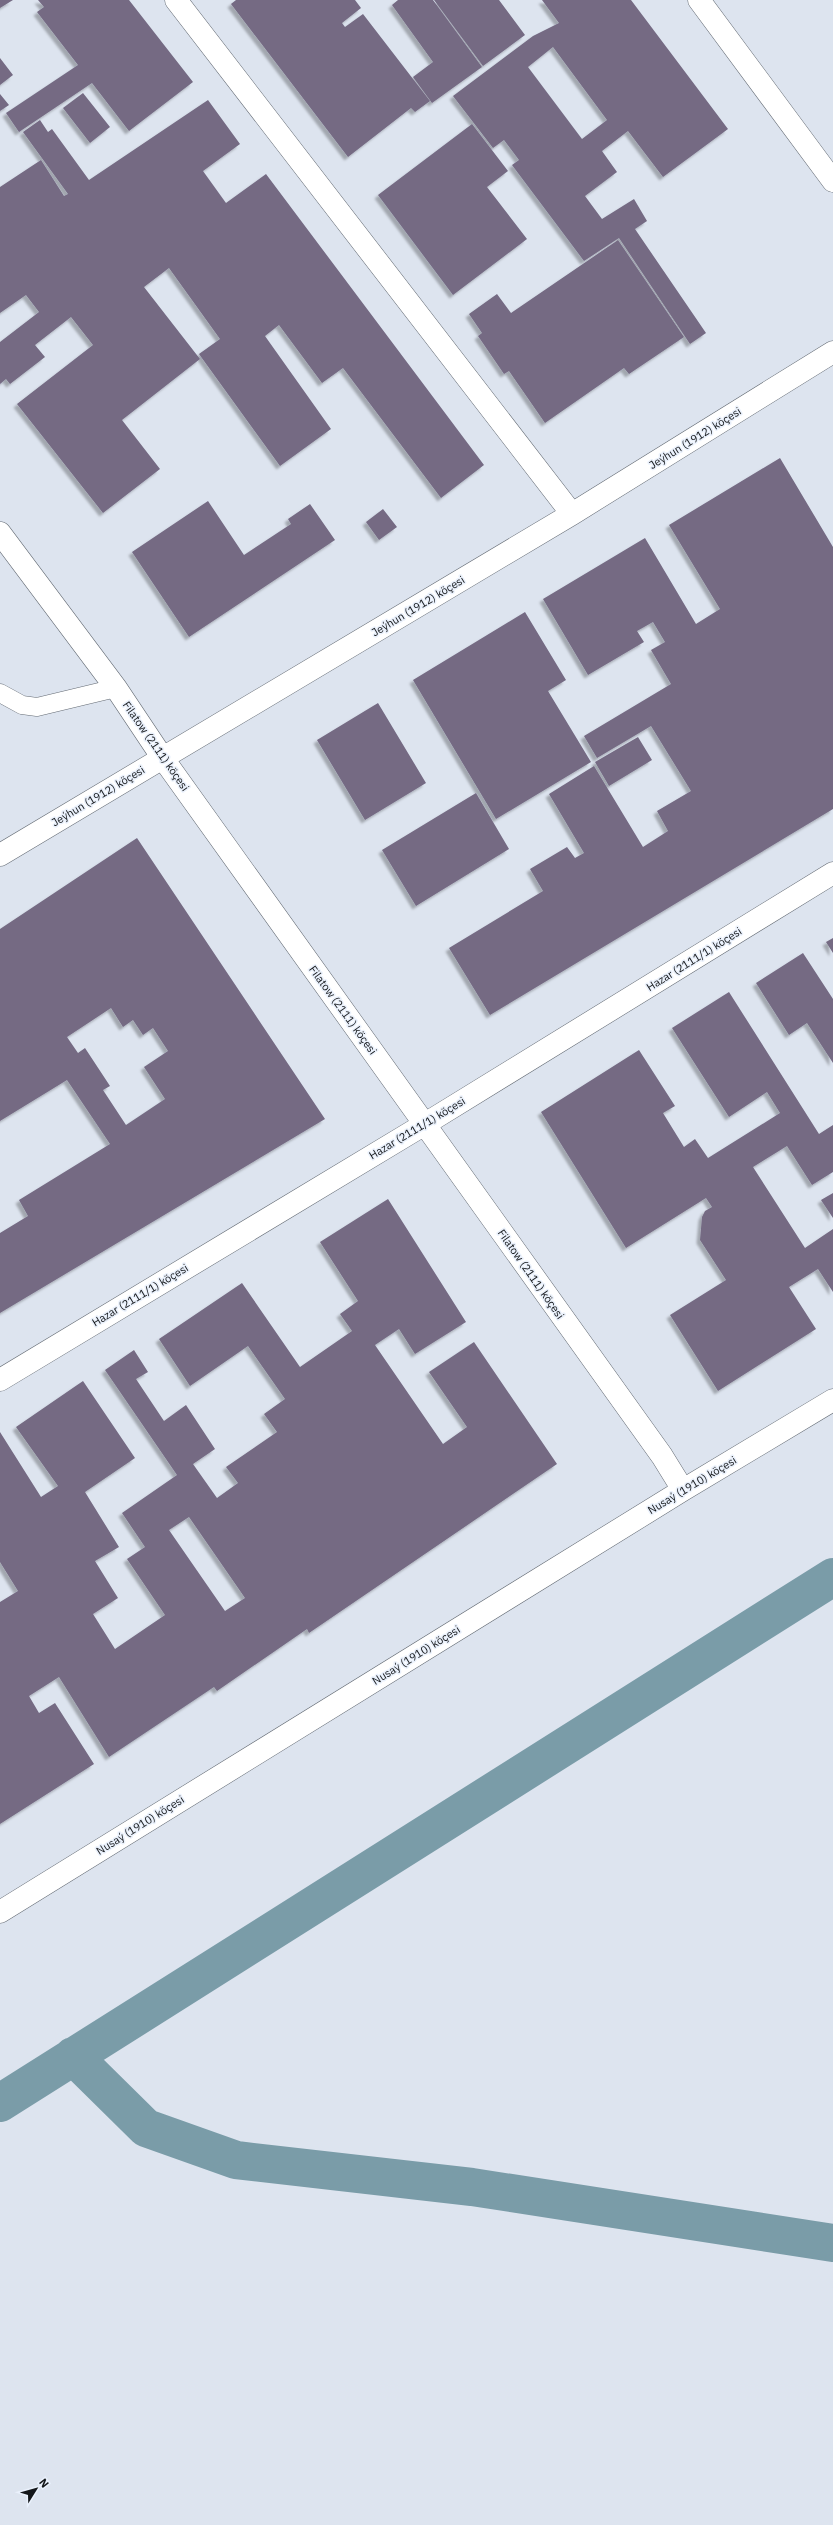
<svg xmlns="http://www.w3.org/2000/svg" width="833" height="2525" font-family="'IBM Plex Sans',sans-serif">
  <style>
    .lines { fill: none; stroke-linecap: round; stroke-linejoin: round }
    .canal { stroke: #7a9ca8; stroke-width: 38 }
    .building { fill: #746a83; fill-rule: evenodd; filter: url(#shadow) }
    .service-casing { stroke: #646b74; stroke-width: 19 }
    .minor-casing { stroke: #646b74; stroke-width: 23 }
    .service { stroke: #fff; stroke-width: 18 }
    .minor { stroke: #fff; stroke-width: 22 }
    .labels { text-anchor: middle; dominant-baseline: central; stroke-width: 3; stroke-linejoin: round; paint-order: stroke }
    .street-label { font-size: 11px; fill: #14171a; stroke: #eaf1fc }
  </style>
  <defs>
    <filter id="shadow"><feDropShadow dx="-3.5" dy="3.5" stdDeviation="1" flood-color="#0004"/></filter>
  </defs>
  <rect width="100%" height="100%" fill="#dde4ef"/>
  <g class="lines">
    <path class="canal" d="M73 2056 146 2128 236 2160 472 2187 833 2243
      M0 2103 833 1577"/>
  </g>
  <path class="building" d="M0 0H13L0 8Z
    M38 0H129L193 82 129 131 92 83 19 132 6 113 78 65 37 12 44 7Z
    M236 0H355L361 8 342 23 345 27 363 14 430 101 415 112 411 108 348 157 231 4Z
    M398 0H433L482 67 432 103 413 77 433 62 392 5Z
    M434 0H499L525 35 483 66Z
    M542 0H631L728 129 663 177 628 131 602 151 617 172 585 196 602 219 634 199 647 221 635 229 706 333 690 344 619 238 584 261 512 165 519 160 504 140 493 148 453 96 533 36 559 23ZM553 47 607 120 582 139 528 67Z
    M0 58 13 75 0 85Z
    M83 93 110 127 90 143 63 108Z
    M0 94 9 105 0 111Z
    M208 100 240 144 203 171 226 203 266 174 484 465 441 498 343 368 322 383 279 325 265 336 331 429 280 466 199 354 220 339 169 268 144 287 200 359 122 420 160 469 103 513 17 404 93 345 71 317 35 345 45 357 10 384 6 379 0 384V342L39 312 26 295 0 313V187L41 160 64 196 68 194 23 132 40 120 48 132 52 129 89 180Z
    M472 124 508 171 487 187 527 239 453 295 378 195Z
    M618 240 684 337 629 374 624 368 545 423 509 371 504 374 478 336 482 333 469 314 497 294 511 313Z
    M780 458 833 547V809L490 1015 449 948 543 891 530 869 567 847 575 858 584 853 549 794 594 766 643 847 668 831 657 811 691 791 651 726 597 758 584 736 671 684 651 650 665 642 653 622 637 631 644 642 588 675 543 599 645 538 696 624 720 609 669 525Z
    M208 501 244 555 291 524 288 519 310 504 335 540 189 637 132 552Z
    M383 509 397 527 379 540 366 522Z
    M525 612 566 680 548 691 591 762 496 819 413 680Z
    M378 703 426 783 365 820 317 740Z
    M638 737 652 760 609 786 595 762Z
    M476 793 509 849 416 906 382 850Z
    M137 838 325 1119 0 1313V1233L28 1216 19 1200 110 1144 67 1080 0 1121V929ZM111 1008 123 1027 133 1020 143 1035 153 1028 168 1051 144 1067 165 1099 126 1125 103 1090 110 1086 85 1048 78 1053 67 1037Z
    M833 938V953L826 942Z
    M803 953 833 999V1063L807 1023 789 1035 756 983Z
    M729 992 819 1134 833 1125V1172L812 1185 787 1146 753 1167 805 1248 833 1229V1292L818 1269 789 1287 816 1329 718 1391 670 1315 726 1280 700 1240 702 1217 705 1211 712 1207 706 1198 626 1248 541 1112 639 1050 675 1106 663 1113 684 1147 695 1139 708 1158 780 1113 767 1092 729 1117 672 1028Z
    M833 1193V1218L821 1200Z
    M388 1199 466 1322 415 1354 399 1329 375 1345 443 1444 467 1427 429 1372 474 1342 557 1464 309 1633 307 1629 217 1691 214 1687 109 1757 59 1677 29 1696 39 1713 55 1703 94 1764 0 1824V1602L18 1591 0 1562V1432L41 1497 58 1486 16 1427 83 1381 135 1458 85 1492 119 1547 95 1561 118 1598 93 1614 115 1649 165 1615 127 1559 145 1547 122 1513 177 1475 105 1370 134 1350 148 1372 136 1379 164 1421 186 1405 215 1449 193 1464 217 1498 238 1483 226 1467 277 1432 264 1414 285 1399 248 1346 190 1386 159 1339 242 1283 300 1367 352 1331 340 1314 358 1301 320 1242ZM189 1517 245 1598 225 1611 169 1530Z"/>
  <g class="lines">
    <defs>
      <path id="service" d="M0 693 22 705 37 707 116 688"/>
      <path id="minor" d="M176 0 572 514
        M699 0 833 181
        M0 533 116 688 162 757 662 1456 683 1490
        M0 855 572 514 833 352
        M0 1380 425 1124 833 873
        M0 1912 683 1490 833 1400"/>
    </defs>
    <use href="#service" class="service-casing"/>
    <use href="#minor" class="minor-casing"/>
    <use href="#service" class="service"/>
    <use href="#minor" class="minor"/>
  </g>
  <g class="labels">
    <g class="street-label">
      <text transform="translate(695 438) rotate(-32)">Jeýhun (1912) köçesi</text>
      <text transform="translate(418 606) rotate(-31)">Jeýhun (1912) köçesi</text>
      <text transform="translate(156 746) rotate(55)">Filatow (2111) köçesi</text>
      <text transform="translate(98 796) rotate(-31)">Jeýhun (1912) köçesi</text>
      <text transform="translate(694 959) rotate(-32)">Hazar (2111/1) köçesi</text>
      <text transform="translate(343 1010) rotate(54)">Filatow (2111) köçesi</text>
      <text transform="translate(417 1128) rotate(-31)">Hazar (2111/1) köçesi</text>
      <text transform="translate(531 1274) rotate(55)">Filatow (2111) köçesi</text>
      <text transform="translate(140 1295) rotate(-31)">Hazar (2111/1) köçesi</text>
      <text transform="translate(692 1485) rotate(-31)">Nusaý (1910) köçesi</text>
      <text transform="translate(416 1655) rotate(-32)">Nusaý (1910) köçesi</text>
      <text transform="translate(140 1825) rotate(-32)">Nusaý (1910) köçesi</text>
    </g>
  </g>
  <g transform="translate(36 2489) rotate(53)" stroke="#eaf1fc" stroke-width="3" paint-order="stroke">
  <path d="M0-3L7 15L0 10L-7 15Z" fill="#14171a"/>
  <text y="-6" font-size="11" font-weight="bold" text-anchor="middle" fill="#14171a">N</text>
  </g>
</svg>
